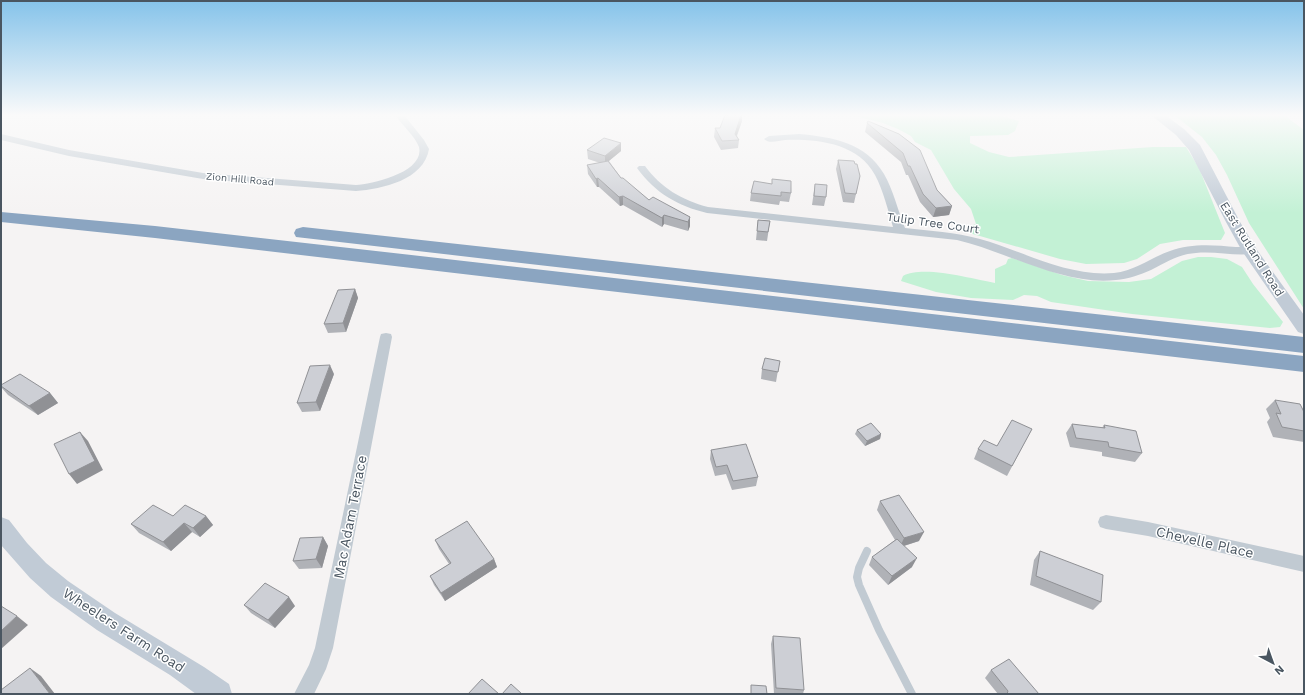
<svg xmlns="http://www.w3.org/2000/svg" width="1305" height="695" font-family="'Work Sans',sans-serif">
  <style>
    .green { fill: #c3f1d5 }
    .lines { fill: none; stroke-linecap: round; stroke-linejoin: round }
    .lane { stroke: #c1cad2; stroke-width: 8 }
    .street { fill: #c1cad2; fill-rule: evenodd }
    .secondary { fill: #c1cbd6; fill-rule: evenodd }
    .highway { fill: #8ba5c1; fill-rule: evenodd }
    .wall { fill: #b0b2b7 }
    .shaded-wall { fill: #909195 }
    .building { fill: #cdcfd5; stroke: #909195 }
    .labels { text-anchor: middle; dominant-baseline: central; stroke-width: 3; stroke-linejoin: round; paint-order: stroke }
    .far-street-label { font-size: 10px; fill: #4a5661; stroke: #fff }
    .street-label { font-size: 12px; fill: #4a5661; stroke: #fff }
    .near-street-label { font-size: 14px; fill: #4a5661; stroke: #fff }
  </style>
  <rect width="100%" height="100%" fill="#f5f3f3"/>
  <path class="green" d="M851 115H998L1019 121 1015 131 1008 135 970 136V143L989 152 1009 157 1153 147H1186L1199 168 1225 233 1221 240H1183L1160 244 1137 259 1124 263 1086 264 1060 259 966 232 968 227 976 224 971 209 954 189 931 150 915 142 911 136 898 129 883 123Z
    M1174 115H1284L1304 130V309L1249 223 1227 175 1216 155 1202 137Z
    M1198 257H1211L1227 259 1242 267 1253 284 1283 322 1280 327 1270 328 1132 314 1051 302 1037 296 1024 295 1013 300 971 298 936 292 901 281 903 276C923 265 972 279 995 283V269L1006 264 1008 259 1012 258 1062 275 1088 281 1129 282 1151 279 1182 261Z"/>
  <g class="lines">
    <path class="lane" d="M867 551 859 568 857 577 859 585 879 630 912 694"/>
    <path class="street" d="M395 115H404L424 140 429 149C424 180 382 189 356 191L203 179 69 156 1 140V134L69 150 203 173 356 185C372 184 425 172 419 147 415 136 402 125 395 115Z
      M799 134C833 137 866 143 884 174 893 189 898 211 905 228 930 231 955 232 980 239 1023 251 1067 277 1114 273 1135 271 1150 258 1170 251 1191 243 1214 245 1236 247 1242 247 1252 246 1256 251 1254 254 1254 254 1251 254 1234 256 1214 251 1196 253 1178 254 1167 262 1151 270 1140 275 1128 279 1116 280 1063 286 1008 252 957 240L707 213C678 206 655 193 637 168L639 166H645C661 188 682 200 708 207L893 227C888 210 883 190 875 175 858 143 817 139 785 140 778 141 769 144 764 139L769 136Z
      M386 333 391 334 392 337 333 648 326 669 314 694H294L309 665 315 648 380 337 381 334Z
      M1106 515 1148 522 1304 556V572L1148 536 1106 529 1100 527 1098 522 1100 517Z"/>
    <path class="secondary" d="M1151 115H1165L1184 129 1200 145 1240 222 1257 250 1304 315V334L1298 332 1242 251 1226 222 1189 150 1176 135Z
      M1 517 9 520 27 543 46 563 68 581 115 613 204 667 229 684 232 694H196L170 675 97 630 51 597 30 578 1 545Z"/>
    <path class="highway" d="M1 212 155 226 1304 356V372L155 238 1 222Z
      M303 227 1304 337V353L296 237 294 233 296 229Z"/>
  </g>
  <path class="wall" d="M742 121 737 136 739 140 738 148 721 150 714 137 715 128H720Z
    M867 123 899 134 937 190 952 206 949 215 933 217 920 202 908 175H906L901 162 865 132Z
    M587 150 621 151 609 161 621 178 649 200 690 217V226L688 231 664 224 662 227 623 205 620 206 599 187H597L588 174 587 165 600 163 588 159Z
    M838 160 855 164 860 176 854 203 843 202 836 169Z
    M754 181 791 193 789 202 780 201 779 205 750 201 751 193Z
    M815 184 826 197 824 206 812 205Z
    M758 220 770 221 767 241 756 240Z
    M355 289 358 298 346 332 328 333 324 324Z
    M762 369 778 370 776 382 761 379Z
    M334 374 320 411 302 412 297 403Z
    M1 385 50 393 58 403 38 415 8 395 1 387Z
    M1275 400 1304 412V442L1273 437 1267 422 1270 418 1266 409Z
    M1072 424 1102 428 1104 425 1142 453 1135 462 1102 456V452L1070 447 1066 433Z
    M1032 429 1007 476 974 459 978 449 997 446Z
    M857 430 881 434 880 439 865 446 855 434Z
    M711 450 758 477 756 486 732 490 726 474 715 476 710 459Z
    M880 501 919 541 904 546 912 567 888 585 869 565 872 557 895 540 877 510Z
    M173 516H206L213 525 200 537 192 532 171 551 139 533 131 524Z
    M323 537 328 546 322 568 299 569 293 561Z
    M435 540 494 559 497 567 445 601 434 585 430 576 449 564 439 549Z
    M1040 551 1101 602 1093 610 1030 585 1034 560Z
    M244 605 295 606 275 628 251 613Z
    M773 636 804 690 803 694H774L771 644Z
    M991 670 1039 694H998L985 678Z"/>
  <path class="shaded-wall" d="M741 115H742V121L735 140V134Z
    M621 143V151L605 164V156Z
    M598 178 599 187H597L596 179Z
    M623 196V205L620 206 619 197Z
    M952 206 949 215 933 217 936 208Z
    M664 215V224L662 227V218Z
    M690 217V226L688 231V222Z
    M355 289 358 298 346 332 343 323Z
    M330 365 334 374 320 411 316 402Z
    M50 393 58 403 38 415 29 406Z
    M80 432 88 441 103 470 77 484 69 474Z
    M881 434 880 439 865 446 867 441Z
    M206 516 213 525 200 537 193 528Z
    M184 523 192 532 171 551 163 542Z
    M924 532 919 541 900 547 904 538Z
    M323 537 328 546 322 568 316 559Z
    M917 558 912 567 888 585 892 576Z
    M494 559 497 567 445 601 441 593Z
    M289 597 295 606 275 628 268 620Z
    M17 616 28 625 1 649V631Z
    M30 668 41 676 55 694H50Z"/>
  <path class="building" d="M725 115H741L735 134 739 140 722 141 715 128H720Z
    M868 121 899 134 920 150 937 190 952 206 936 208 923 194 910 166H908L903 153 867 123Z
    M604 138 621 143 605 156 587 150Z
    M838 160 854 161 855 164H857L860 176 856 194 845 193Z
    M608 161 621 178H623L649 200 653 197 690 217 688 222 664 215 662 218 623 196 619 197 598 178 596 179 587 165Z
    M772 179 791 181V193L781 192V196L751 193 754 181 772 184Z
    M815 184 827 185 826 197 814 196Z
    M758 220 770 221 768 232 757 231Z
    M355 289 343 323 324 324 338 290Z
    M765 358 780 361 778 372 762 369Z
    M330 365 316 402 297 403 310 366Z
    M20 374 50 393 29 406 1 386V385Z
    M1275 400 1300 404 1304 412V431L1282 427 1276 413 1281 414Z
    M1012 420 1032 429 1012 466 978 449 984 440 997 446Z
    M871 423 881 434 867 441 857 430Z
    M1072 424 1105 428 1104 425 1136 431 1142 453 1109 447 1108 442 1076 438Z
    M80 432 95 461 69 474 54 444Z
    M746 444 758 477 733 481 727 465 716 467 711 450Z
    M899 495 924 532 904 538 880 501Z
    M153 505 173 516 185 505 206 516 193 528 184 523 163 542 131 524Z
    M467 521 494 559 441 593 430 576 451 563 435 540Z
    M323 537 316 559 293 561 300 538Z
    M897 539 917 558 892 576 872 557Z
    M1040 551 1103 575 1101 602 1036 576Z
    M265 583 289 597 268 620 244 605Z
    M1 606 17 616 1 631Z
    M773 636 800 638 804 690 776 688Z
    M1009 659 1039 694H1007L1008 691 991 670Z
    M30 668 50 694H1V690Z
    M482 679 499 694H468Z
    M511 684 522 694H502Z
    M751 685 766 686 767 694H751Z"/>
  <linearGradient id="sky" x2="0" y2="1"><stop stop-color="#85c3ea"/><stop offset="0.54" stop-color="#fafafa"/><stop offset="1" stop-color="#fafafa" stop-opacity="0"/></linearGradient>
  <rect width="1305" height="213" fill="url(#sky)"/>
  <g class="labels">
    <g class="far-street-label">
      <text transform="translate(240 179) rotate(5)">Zion Hill Road</text>
    </g>
    <g class="street-label">
      <text transform="translate(933 223) rotate(8)">Tulip Tree Court</text>
      <text transform="translate(1252 249) rotate(58)">East Rutland Road</text>
    </g>
    <g class="near-street-label">
      <text transform="translate(350 517) rotate(-79)">Mac Adam Terrace</text>
      <text transform="translate(1205 542) rotate(13)">Chevelle Place</text>
      <text transform="translate(124 630) rotate(33)">Wheelers Farm Road</text>
    </g>
  </g>
  <rect width="1305" height="695" fill="none" stroke="#4a5661" stroke-width="4"/>
  <g transform="translate(1273 663) rotate(139)" stroke="#ffffff" stroke-width="3" paint-order="stroke">
  <path d="M0-3L7 15L0 10L-7 15Z" fill="#4a5661"/>
  <text y="-6" font-size="11" font-weight="bold" text-anchor="middle" fill="#4a5661">N</text>
  </g>
</svg>
